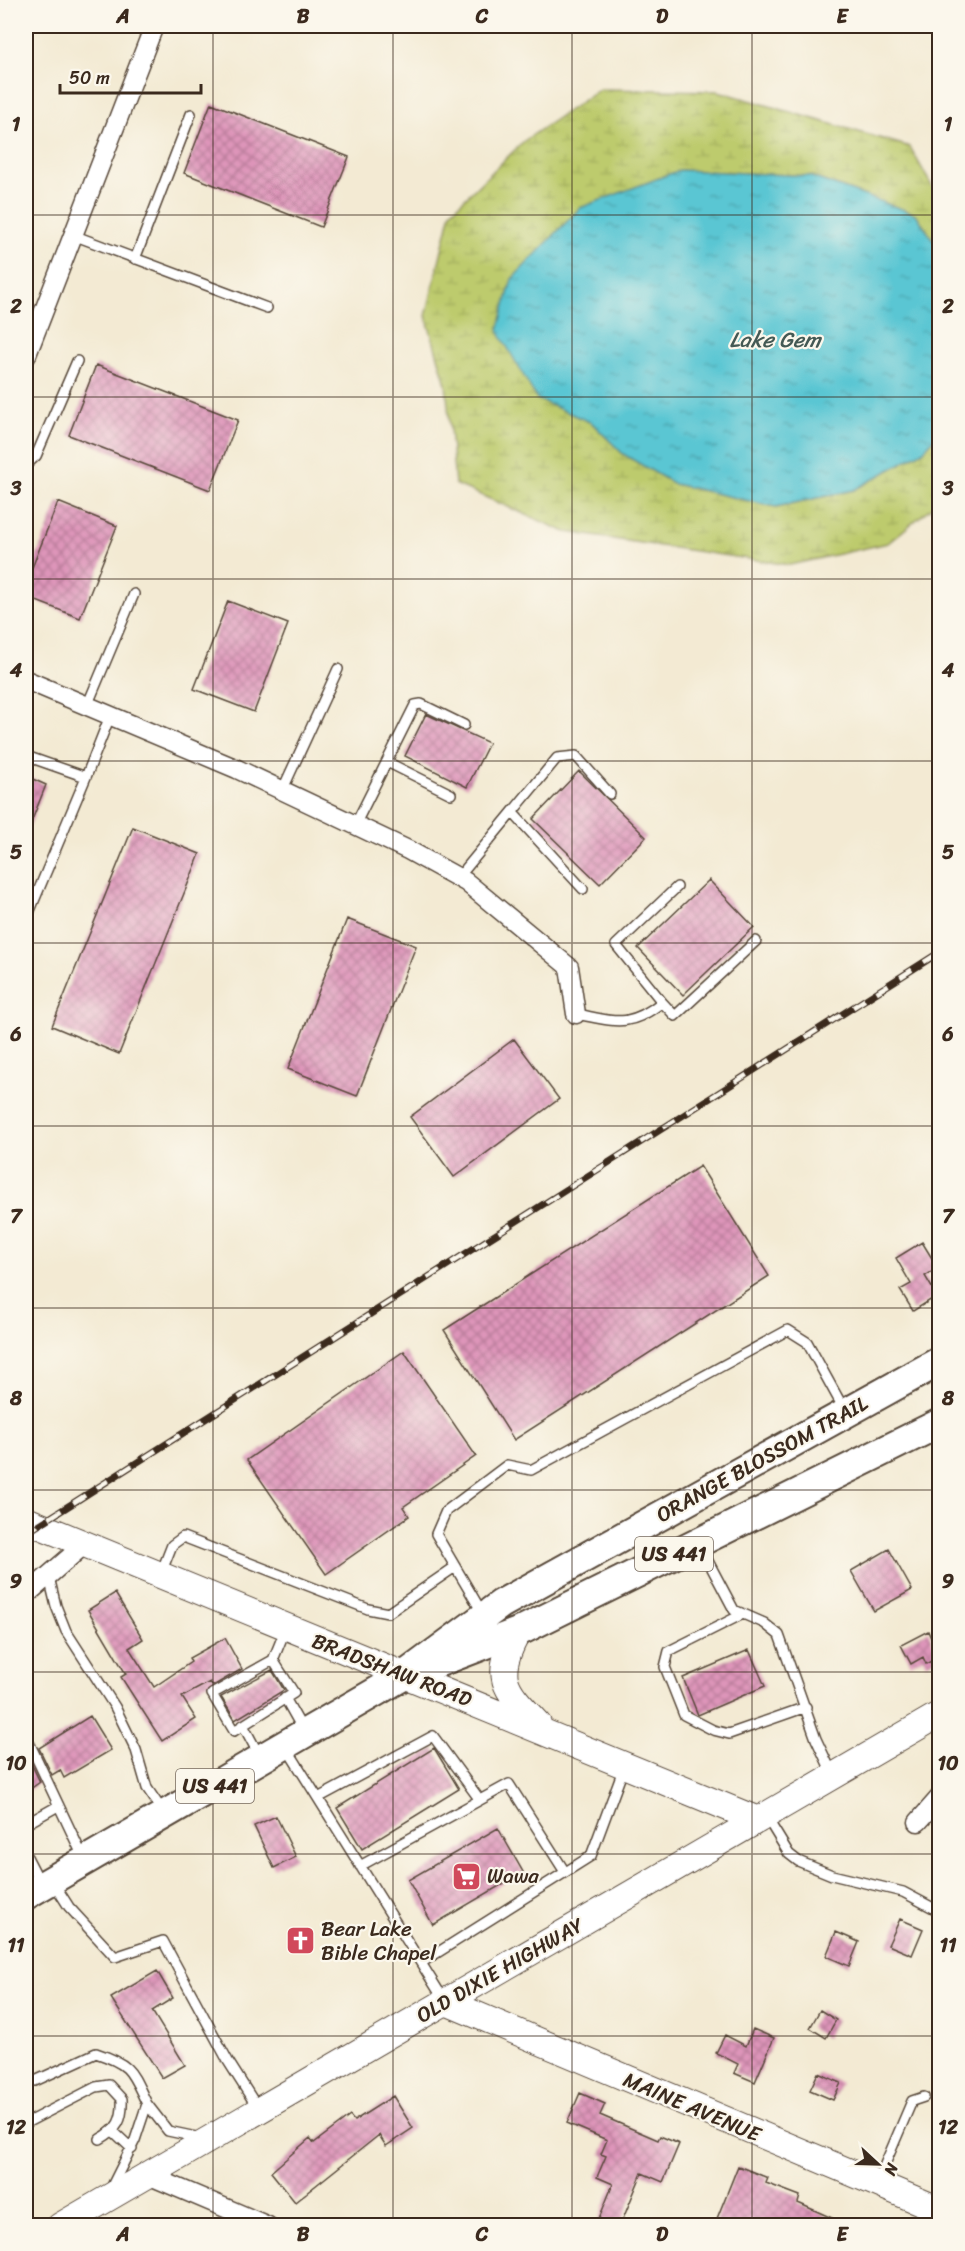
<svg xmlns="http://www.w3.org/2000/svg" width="965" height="2251" font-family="Sriracha,sans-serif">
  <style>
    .wetland { fill: url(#wetland-marsh); stroke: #7c7a46; stroke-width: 1.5 }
    .water { fill: url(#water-ripples); stroke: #4a7878; stroke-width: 1.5 }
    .building { fill: url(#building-cross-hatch) }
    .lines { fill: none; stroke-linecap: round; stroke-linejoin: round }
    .lane-casing { stroke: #574739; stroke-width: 12 }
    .street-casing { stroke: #574739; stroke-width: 21 }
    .secondary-casing { stroke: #574739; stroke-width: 28 }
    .primary-casing { stroke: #574739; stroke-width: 32 }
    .lane { stroke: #fff; stroke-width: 9 }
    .street { stroke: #fff; stroke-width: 18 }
    .secondary { stroke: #fff; stroke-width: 26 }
    .primary { stroke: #fff; stroke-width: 28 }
    .rail-casing { stroke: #3b2a1e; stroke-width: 7 }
    .rail { stroke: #fbf7ec; stroke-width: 4.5; stroke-dasharray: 14; stroke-linecap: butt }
    .grid { fill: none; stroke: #3b2a1e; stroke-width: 1.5; stroke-opacity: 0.55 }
    .labels { text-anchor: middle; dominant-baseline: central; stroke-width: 4.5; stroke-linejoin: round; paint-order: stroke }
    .shield { fill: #fbf7ec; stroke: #75685c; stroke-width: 1.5 }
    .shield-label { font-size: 20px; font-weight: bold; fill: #3b2a1e }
    .street-label { font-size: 21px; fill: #3b2a1e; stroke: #fbf7ec }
    .poi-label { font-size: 21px; fill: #3b2a1e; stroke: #fbf7ec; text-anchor: start }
    .water-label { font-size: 22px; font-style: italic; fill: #445954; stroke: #fbf7ec }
    .neatline { fill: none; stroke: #3b2a1e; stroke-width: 2 }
    .grid-label { font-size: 20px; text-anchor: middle; font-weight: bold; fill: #3b2a1e }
  </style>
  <defs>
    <pattern id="wetland-marsh" width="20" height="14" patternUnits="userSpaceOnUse" patternTransform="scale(1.5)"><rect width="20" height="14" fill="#bdcb6d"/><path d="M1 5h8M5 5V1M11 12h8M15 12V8" fill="none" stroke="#a3ae5e"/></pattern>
    <pattern id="water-ripples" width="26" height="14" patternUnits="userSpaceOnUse" patternTransform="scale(1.5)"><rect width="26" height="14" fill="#5ac6d3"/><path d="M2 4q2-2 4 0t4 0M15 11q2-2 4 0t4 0" fill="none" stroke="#4ca1ab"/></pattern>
    <pattern id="building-cross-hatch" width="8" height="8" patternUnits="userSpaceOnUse" patternTransform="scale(1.5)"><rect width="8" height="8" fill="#de95ba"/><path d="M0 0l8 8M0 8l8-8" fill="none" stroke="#b57a97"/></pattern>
  </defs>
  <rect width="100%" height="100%" fill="#fbf7ec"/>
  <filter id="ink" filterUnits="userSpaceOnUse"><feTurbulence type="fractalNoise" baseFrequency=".0167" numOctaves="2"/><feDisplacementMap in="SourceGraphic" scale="12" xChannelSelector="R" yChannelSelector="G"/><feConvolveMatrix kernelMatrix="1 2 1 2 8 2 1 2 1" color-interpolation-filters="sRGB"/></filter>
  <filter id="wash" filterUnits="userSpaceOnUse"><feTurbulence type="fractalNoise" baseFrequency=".008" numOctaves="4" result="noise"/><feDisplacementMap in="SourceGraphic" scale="24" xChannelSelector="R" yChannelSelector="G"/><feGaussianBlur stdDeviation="1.35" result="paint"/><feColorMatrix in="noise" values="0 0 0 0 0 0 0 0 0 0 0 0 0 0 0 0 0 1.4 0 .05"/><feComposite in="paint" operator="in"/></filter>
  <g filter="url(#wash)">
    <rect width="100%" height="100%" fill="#f3ead3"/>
    <path class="wetland" d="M600 89 718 91 910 147 939 199V249L916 214 810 176 680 170 537 399 592 423 623 454 674 484 776 507 854 490 923 451 939 433V501L888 543 790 565 566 532 455 484 446 384 426 316 451 212 524 141Z"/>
    <path class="water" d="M680 170 809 176 916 214 939 249V433L923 451 854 490 776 507 674 484 623 454 592 423 537 399 498 331 512 279 580 208Z"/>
    <g id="blocks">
      <path class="building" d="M211 103 349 157 321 227 184 173Z
        M96 365 238 420 210 490 69 435Z
        M58 502 117 526 80 618 26 597V583Z
        M228 601 288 624 254 712 194 689Z
        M426 714 489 743 467 787 405 756Z
        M579 771 646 837 600 884 533 819Z
        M26 776 46 785 26 835Z
        M133 827 200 854 119 1054 52 1026Z
        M709 880 754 927 683 995 638 948Z
        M347 919 416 946 357 1096 288 1069Z
        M514 1039 559 1099 454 1177 410 1117Z
        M700 1166 769 1276 514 1440 444 1330Z
        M922 1242 938 1268 925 1276 937 1296 913 1311 900 1290 911 1284 896 1258Z
        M404 1351 476 1456 403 1507 409 1516 326 1574 247 1460Z
        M889 1549 912 1590 874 1611 851 1571Z
        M115 1593 143 1639 129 1648 154 1687 191 1662 189 1658 225 1638 242 1669 213 1686 210 1682 182 1697 196 1719 162 1741 121 1677 126 1674 88 1610Z
        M928 1631 939 1657 926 1664 923 1657 911 1664 901 1645Z
        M749 1650 765 1686 698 1715 683 1678Z
        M272 1670 284 1690 235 1720 221 1697Z
        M90 1716 111 1750 64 1778 60 1770 52 1775 39 1748Z
        M434 1748 459 1789 362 1849 337 1808Z
        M27 1755 40 1782 26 1792V1756Z
        M276 1816 296 1857 274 1868 254 1826Z
        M498 1828 523 1872 433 1925 408 1880Z
        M900 1919 923 1929 912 1955 888 1945Z
        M836 1932 859 1942 849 1966 826 1956Z
        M157 1971 173 1998 152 2011 185 2065 162 2078 111 1998Z
        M820 2010 836 2020 826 2038 810 2028Z
        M753 2029 774 2038 755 2082 734 2073 738 2064 716 2053 725 2035 746 2046Z
        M818 2073 841 2083 833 2100 810 2090Z
        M580 2093 605 2104 600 2115 658 2140 660 2136 679 2144 663 2182 642 2173 620 2226H596L613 2184 597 2177 606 2156 601 2154 607 2140 567 2123Z
        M393 2096 413 2128 386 2146 379 2135 295 2202 271 2172 310 2138 314 2143 350 2116 354 2121Z
        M738 2166 768 2178 766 2183 800 2196 798 2203 850 2226H714Z"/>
    </g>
  </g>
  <g filter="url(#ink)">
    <use href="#blocks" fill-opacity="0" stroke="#574739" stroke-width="1.5"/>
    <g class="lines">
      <defs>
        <path id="lane" d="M73 235 267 308
          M135 259 191 114
          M26 465 36 456 77 361
          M87 706 134 594
          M26 756 86 777 110 716
          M387 762 451 794
          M282 791 338 669
          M513 813 583 889
          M355 825 415 705 421 704 464 725
          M458 878 557 758 576 756 610 794
          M26 920 86 777
          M662 1002 675 1016 756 941
          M576 1014C614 1021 629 1029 662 1002L616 945 677 887
          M699 1544 734 1610 764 1623 779 1635 816 1739 833 1775
          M161 1573 172 1545 183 1537 368 1609 388 1613 455 1567
          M49 1577 56 1606 66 1631 115 1707 136 1750 147 1788 164 1813
          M483 1614 436 1534 446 1511 507 1465 531 1470 788 1330 807 1342 845 1411
          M741 1615 669 1651 665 1667 684 1715 713 1730 729 1734 806 1707
          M273 1660 212 1694 234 1731 294 1693 273 1660 286 1628
          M285 1698 303 1730
          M243 1725 259 1755
          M26 1736 84 1859
          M286 1747 421 1963 591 1856 624 1767
          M318 1798 433 1736 480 1800
          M767 1818 789 1854 798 1861 832 1875 903 1892 937 1910
          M26 1824 58 1806
          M26 1855 41 1884
          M360 1866 509 1784 565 1872
          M53 1882 69 1907 115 1957 163 1941 228 2061 259 2110
          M421 1963 444 2000
          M26 2080 35 2081 96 2053C132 2065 131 2071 147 2104
          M26 2123 96 2087 109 2085 122 2099C123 2120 118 2129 100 2139
          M114 2132 132 2149
          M877 2183 912 2101 924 2097
          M111 2188 135 2140 147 2104 168 2131 201 2138"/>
        <path id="street" d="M26 357 154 26
          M26 680 237 769 408 850 466 882 569 967 576 1014
          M26 1595 85 1544
          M918 1822 940 1797
          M148 2175 268 2226"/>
        <path id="secondary" d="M26 1520 758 1820
          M518 1632C492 1678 505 1689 538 1724
          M446 2002 940 2210
          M60 2226 940 1714"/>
        <path id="primary" d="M437 1663 518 1632 940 1423
          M26 1895 405 1675 501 1604 940 1361"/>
      </defs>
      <use href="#lane" class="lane-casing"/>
      <use href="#street" class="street-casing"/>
      <use href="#secondary" class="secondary-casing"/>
      <use href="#primary" class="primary-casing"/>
      <use href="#lane" class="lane"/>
      <use href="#street" class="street"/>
      <use href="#secondary" class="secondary"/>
      <use href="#primary" class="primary"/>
      <defs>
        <path id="rail" d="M26 1533 940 952"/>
      </defs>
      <use href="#rail" class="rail-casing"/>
      <use href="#rail" class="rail"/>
    </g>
  </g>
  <path class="grid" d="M213 26V2226M393 26V2226M572 26V2226M752 26V2226M26 215H940M26 397H940M26 579H940M26 761H940M26 943H940M26 1126H940M26 1308H940M26 1490H940M26 1672H940M26 1854H940M26 2036H940"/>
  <defs>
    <symbol id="supermarket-square" viewBox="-11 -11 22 22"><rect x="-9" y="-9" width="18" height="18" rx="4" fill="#d1495b" stroke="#fbf7ec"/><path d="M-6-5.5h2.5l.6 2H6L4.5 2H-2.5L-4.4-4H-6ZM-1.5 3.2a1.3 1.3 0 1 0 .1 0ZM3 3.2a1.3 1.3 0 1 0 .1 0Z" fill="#fff"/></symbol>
    <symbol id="church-square" viewBox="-11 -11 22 22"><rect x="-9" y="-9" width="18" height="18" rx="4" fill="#d1495b" stroke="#fbf7ec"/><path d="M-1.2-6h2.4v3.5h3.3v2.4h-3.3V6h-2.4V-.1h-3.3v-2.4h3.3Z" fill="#fff"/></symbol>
  </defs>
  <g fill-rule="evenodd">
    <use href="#supermarket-square" x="450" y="1860" width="33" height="33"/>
    <use href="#church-square" x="284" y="1924" width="33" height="33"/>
  </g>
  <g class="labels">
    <g class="shield">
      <rect x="635" y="1537" width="78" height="34" rx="4.5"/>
      <rect x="176" y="1769" width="78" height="34" rx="4.5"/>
    </g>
    <g class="shield-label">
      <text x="674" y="1554">US 441</text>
      <text x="215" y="1786">US 441</text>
    </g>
    <g class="street-label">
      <text transform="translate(762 1459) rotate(-29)">ORANGE BLOSSOM TRAIL</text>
      <text transform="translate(392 1670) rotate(21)">BRADSHAW ROAD</text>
      <text transform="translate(500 1970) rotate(-30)">OLD DIXIE HIGHWAY</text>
      <text transform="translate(692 2107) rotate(23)">MAINE AVENUE</text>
    </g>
    <g class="poi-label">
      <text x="487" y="1876">Wawa</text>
      <text x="321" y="1929">Bear Lake<tspan x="321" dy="24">Bible Chapel</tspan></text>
    </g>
    <g class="water-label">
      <text x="775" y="339">Lake Gem</text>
    </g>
  </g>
  <rect width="965" height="2251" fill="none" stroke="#fbf7ec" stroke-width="66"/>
  <g transform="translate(878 2164) rotate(112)" stroke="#fbf7ec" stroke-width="4.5" paint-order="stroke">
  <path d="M0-4.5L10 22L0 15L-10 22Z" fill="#3b2a1e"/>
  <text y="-9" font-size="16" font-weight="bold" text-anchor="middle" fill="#3b2a1e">N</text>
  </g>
  <path d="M60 84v9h141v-9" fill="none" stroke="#3b2a1e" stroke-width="3"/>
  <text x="69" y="84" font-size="18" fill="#3b2a1e" stroke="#fbf7ec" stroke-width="4.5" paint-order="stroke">50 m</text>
  <rect x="33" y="33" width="899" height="2185" class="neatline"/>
  <g class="grid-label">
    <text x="123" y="23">A</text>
    <text x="303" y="23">B</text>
    <text x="482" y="23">C</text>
    <text x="662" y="23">D</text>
    <text x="842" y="23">E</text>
    <text x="16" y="131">1</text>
    <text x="948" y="131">1</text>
    <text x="16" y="313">2</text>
    <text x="948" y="313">2</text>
    <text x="16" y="495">3</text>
    <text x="948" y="495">3</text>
    <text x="16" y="677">4</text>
    <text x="948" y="677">4</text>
    <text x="16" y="859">5</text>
    <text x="948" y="859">5</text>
    <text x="16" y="1041">6</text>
    <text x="948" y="1041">6</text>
    <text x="16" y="1223">7</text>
    <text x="948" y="1223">7</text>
    <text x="16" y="1405">8</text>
    <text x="948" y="1405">8</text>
    <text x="16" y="1588">9</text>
    <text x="948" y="1588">9</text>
    <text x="16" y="1770">10</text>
    <text x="948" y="1770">10</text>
    <text x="16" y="1952">11</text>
    <text x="948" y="1952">11</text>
    <text x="16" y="2134">12</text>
    <text x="948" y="2134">12</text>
    <text x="123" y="2241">A</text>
    <text x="303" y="2241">B</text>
    <text x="482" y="2241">C</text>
    <text x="662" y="2241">D</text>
    <text x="842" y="2241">E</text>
  </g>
</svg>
